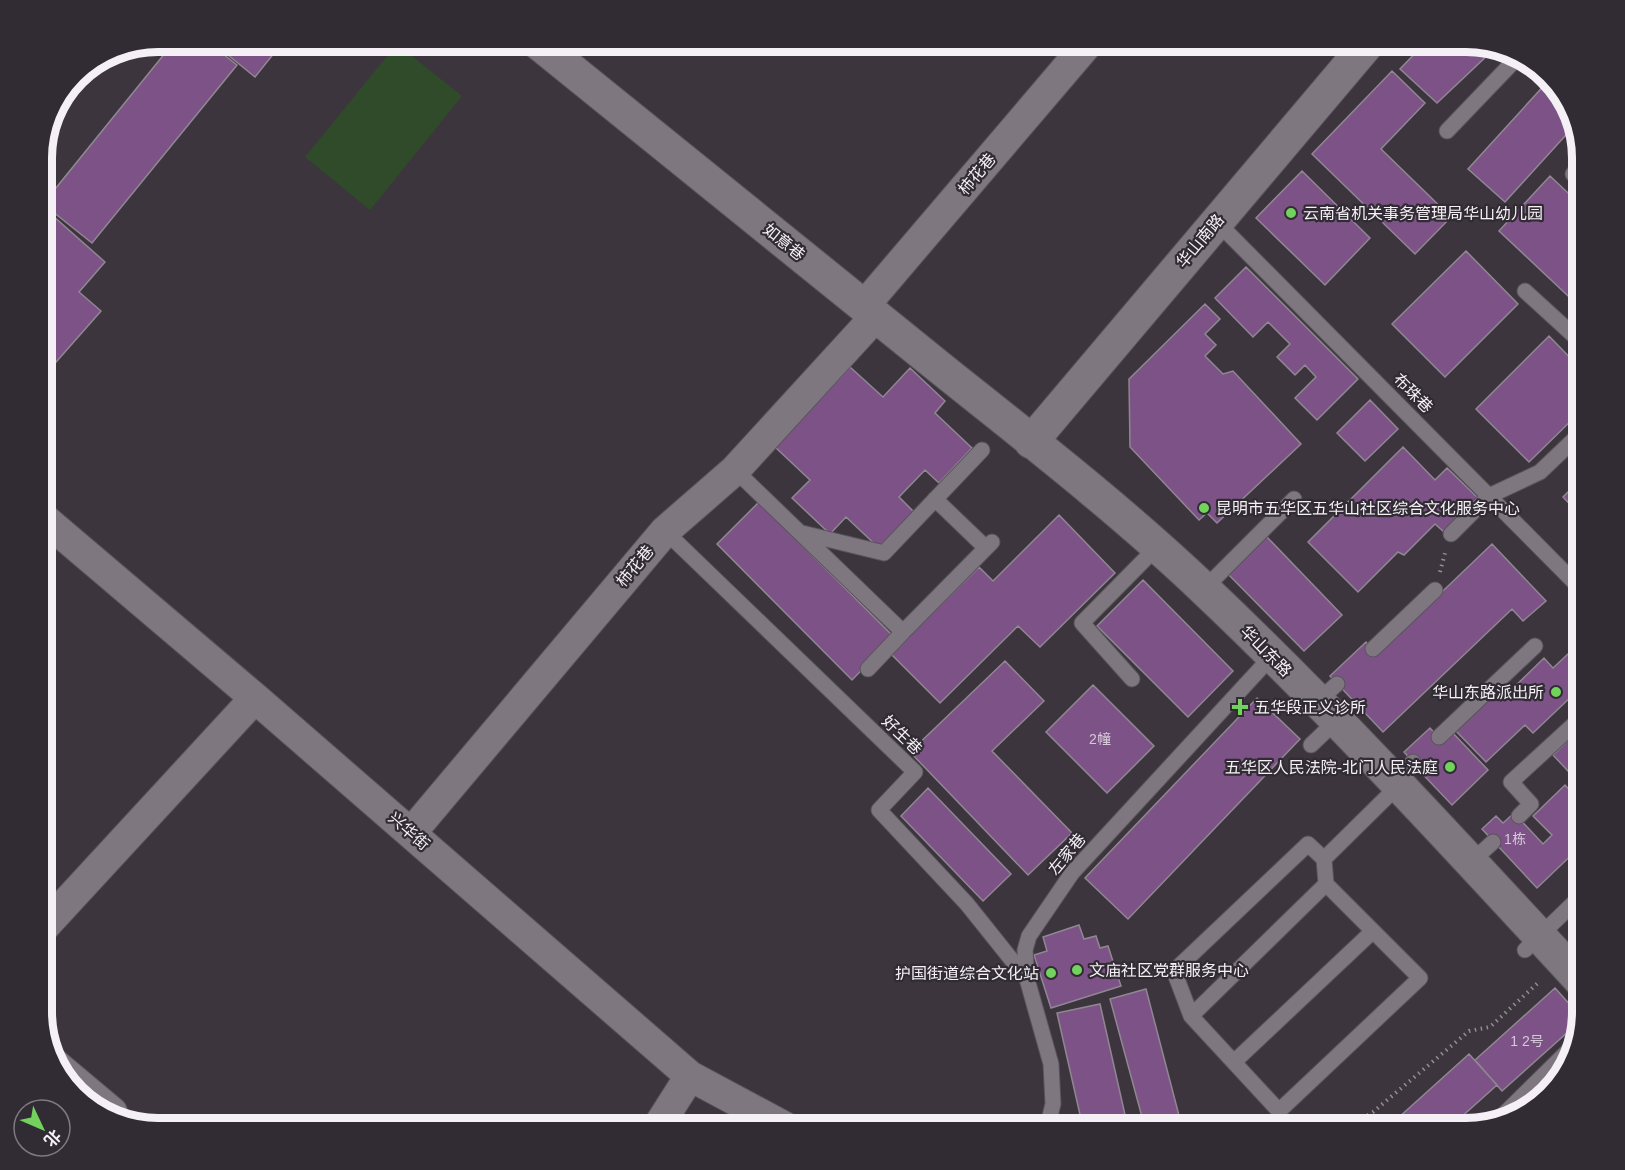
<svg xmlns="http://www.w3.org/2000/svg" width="1625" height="1170" font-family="Helvetica,'Noto Sans SC',sans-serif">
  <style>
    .park { fill: #2f4b29 }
    .building { fill: #7d5387; stroke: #8f8791; stroke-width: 1.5 }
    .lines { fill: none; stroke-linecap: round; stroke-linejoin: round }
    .lane-casing { stroke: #59545a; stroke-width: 17 }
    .street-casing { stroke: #59545a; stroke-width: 32 }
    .secondary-casing { stroke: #59545a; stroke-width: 35 }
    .path { stroke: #938d94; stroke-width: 4; stroke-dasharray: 1.5 4.5; stroke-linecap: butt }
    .lane { stroke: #7e7780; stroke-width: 15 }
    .street { stroke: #7e7780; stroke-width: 30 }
    .secondary { stroke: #7e7780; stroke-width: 33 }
    .poi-dot { fill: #72d25d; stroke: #312b33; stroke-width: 2 }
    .labels { text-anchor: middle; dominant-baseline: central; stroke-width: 4.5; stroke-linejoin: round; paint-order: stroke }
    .number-label { font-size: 14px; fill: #d6c9da }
    .street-label { font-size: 16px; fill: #f4f0f5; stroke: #312b33 }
    .poi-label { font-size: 16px; fill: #f4f0f5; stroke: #312b33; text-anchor: start }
    .rim { fill: none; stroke: #f4f0f5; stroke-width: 8 }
  </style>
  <rect width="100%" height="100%" fill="#3c353d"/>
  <path class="park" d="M397 44 462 96 370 210 305 157Z"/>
  <path class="building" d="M174 42H208L237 65 92 243 43 204Z
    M212 42H283L255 77Z
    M1426 42H1466L1492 51 1437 103 1400 69Z
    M1392 71 1425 103 1381 149 1451 217 1415 254 1312 154Z
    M1549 80 1571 107 1575 125 1505 202 1468 169Z
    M1302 171 1370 238 1325 285 1256 218Z
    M1550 176 1583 207V310L1499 231Z
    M44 208 105 262 79 292 101 311 42 378V210Z
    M1466 251 1518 304 1445 377 1392 324Z
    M1246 267 1358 379 1317 420 1295 398 1316 377 1305 365 1295 375 1277 357 1290 344 1268 322 1253 337 1215 298Z
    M1205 304 1220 319 1205 334 1216 345 1205 356 1223 374 1233 371 1301 444 1217 523 1207 513 1199 520 1130 447 1129 379Z
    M1549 336 1583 371V409L1529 462 1476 409Z
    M850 367 883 397 910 368 945 401 935 413 972 448 939 483 925 470 899 497 915 513 881 550 846 517 830 534 792 498 810 480 775 447Z
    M1370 400 1398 429 1365 461 1337 433Z
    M1403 447 1435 480 1447 468 1478 498 1444 532 1435 524 1404 555 1398 552 1358 592 1308 542Z
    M1583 477V518L1563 497Z
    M759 502 894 637 852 680 717 544Z
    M1059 515 1115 573 1040 647 1018 626 940 703 891 654 979 567 993 581Z
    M1266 536 1342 615 1304 651 1227 573Z
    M1492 544 1546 601 1523 621 1512 609 1383 732 1330 676 1366 642 1377 654Z
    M1143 580 1233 671 1188 717 1097 626Z
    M1583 640V701L1575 693 1533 733 1525 725 1486 762 1454 729 1493 692 1501 700 1544 658 1553 668Z
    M1005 661 1044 701 992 751 1072 833 1028 875 910 752Z
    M1093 685 1154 746 1107 793 1046 732Z
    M1257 698 1300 739 1128 919 1085 878Z
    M1583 726V787L1553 755Z
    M1430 728 1441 740 1451 731 1488 770 1452 805 1413 764 1414 763 1404 752Z
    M1565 785 1583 805V844L1537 888 1482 829 1496 816 1503 823 1514 813 1543 844 1552 835 1533 816Z
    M928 788 1011 874 983 901 901 816Z
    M1583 899V929L1568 913Z
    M1079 925 1084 939 1096 936 1100 948 1108 946 1121 986 1051 1008 1034 955 1047 951 1043 937Z
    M1555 988 1581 1017 1579 1022 1502 1091 1475 1060Z
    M1146 989 1182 1127 1198 1122 1200 1128H1145L1110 999Z
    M1100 1004 1128 1128H1083L1057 1013Z
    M1469 1054 1497 1085 1449 1128H1387Z"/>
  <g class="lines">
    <defs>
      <path id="lane" d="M1447 131 1516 59
        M1573 174 1583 163
        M1216 221 1583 591
        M1525 291 1583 344
        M735 470 903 632 868 669
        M935 499 986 548
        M665 531 915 772 879 810 967 904 1027 979
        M802 533 884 553 982 450
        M1451 534 1489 496 1540 472 1583 431
        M1204 589 1294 499
        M903 632 992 542
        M1373 649 1435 590
        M1132 679 1082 623 1157 547
        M1317 702 1337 684
        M1439 737 1535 646
        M1311 745 1336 721
        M1393 781 1413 762
        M1519 816 1531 804 1511 782 1583 716
        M1471 862 1493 842
        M1326 884 1420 978 1279 1111 1191 1016 1326 884 1324 859 1398 786
        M1525 950 1583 894
        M1191 1016 1174 971 1308 844 1324 859
        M1234 1062 1373 931
        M1497 1121 1570 1049
        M1047 1128 1053 1104 1051 1064 1027 979 1025 950 1029 936 1072 873 1272 656"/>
      <path id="street" d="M864 306 1089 42
        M42 517 255 698 690 1076 787 1128
        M411 833 665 531 735 470 876 316
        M42 929 255 698
        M56 1065 112 1112
        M657 1128 690 1076"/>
      <path id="secondary" d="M537 42C671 150 805 258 939 367 1029 439 1121 510 1205 590 1337 715 1460 850 1583 983
        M1031 442 1369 42"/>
    </defs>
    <use href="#lane" class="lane-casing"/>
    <use href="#street" class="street-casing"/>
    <use href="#secondary" class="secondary-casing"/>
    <path class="path" d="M1440 572 1445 553
      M1347 1128 1373 1112 1469 1031 1490 1027 1540 981"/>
    <use href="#lane" class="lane"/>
    <use href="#street" class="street"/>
    <use href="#secondary" class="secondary"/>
  </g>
  <g class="poi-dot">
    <circle cx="1291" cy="213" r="6"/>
    <circle cx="1204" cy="508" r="6"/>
    <circle cx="1556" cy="692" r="6"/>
    <path d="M1237 698h6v6h6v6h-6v6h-6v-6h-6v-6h6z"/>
    <circle cx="1450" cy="767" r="6"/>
    <circle cx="1077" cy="970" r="6"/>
    <circle cx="1051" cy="973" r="6"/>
  </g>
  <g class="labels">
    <g class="number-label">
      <text x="1100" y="739">2幢</text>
      <text x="1515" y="839">1栋</text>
      <text x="1527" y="1041">1 2号</text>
    </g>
    <g class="street-label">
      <text transform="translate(977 174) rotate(-50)">柿花巷</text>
      <text transform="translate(1200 241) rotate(-50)">华山南路</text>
      <text transform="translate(784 242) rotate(39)">如意巷</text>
      <text transform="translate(1413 393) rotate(45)">布珠巷</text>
      <text transform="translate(635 566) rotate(-50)">柿花巷</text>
      <text transform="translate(1266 651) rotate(45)">华山东路</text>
      <text transform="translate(902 735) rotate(44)">好生巷</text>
      <text transform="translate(409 831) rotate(41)">兴华街</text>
      <text transform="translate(1067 854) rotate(-50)">左家巷</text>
    </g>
    <g class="poi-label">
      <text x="1303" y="213">云南省机关事务管理局华山幼儿园</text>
      <text x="1216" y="508">昆明市五华区五华山社区综合文化服务中心</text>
      <text x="1544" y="692" text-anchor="end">华山东路派出所</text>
      <text x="1254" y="707">五华段正义诊所</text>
      <text x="1438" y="767" text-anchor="end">五华区人民法院-北门人民法庭</text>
      <text x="1089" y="970">文庙社区党群服务中心</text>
      <text x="1039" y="973" text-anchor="end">护国街道综合文化站</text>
    </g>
  </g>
  <path d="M0 0H1625V1170H0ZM158 52H1466A106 106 0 0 1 1572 158V1012A106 106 0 0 1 1466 1118H158A106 106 0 0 1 52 1012V158A106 106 0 0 1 158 52Z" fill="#312b33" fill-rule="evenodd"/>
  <path class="rim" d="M158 52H1466A106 106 0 0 1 1572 158V1012A106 106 0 0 1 1466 1118H158A106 106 0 0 1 52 1012V158A106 106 0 0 1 158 52Z"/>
  <g transform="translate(42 1128) rotate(134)"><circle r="28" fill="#312b33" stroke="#7f7a81" stroke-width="1.5"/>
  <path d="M0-4.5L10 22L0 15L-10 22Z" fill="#72d25d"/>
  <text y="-9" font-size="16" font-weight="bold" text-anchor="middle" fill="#f4f0f5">北</text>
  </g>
</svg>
